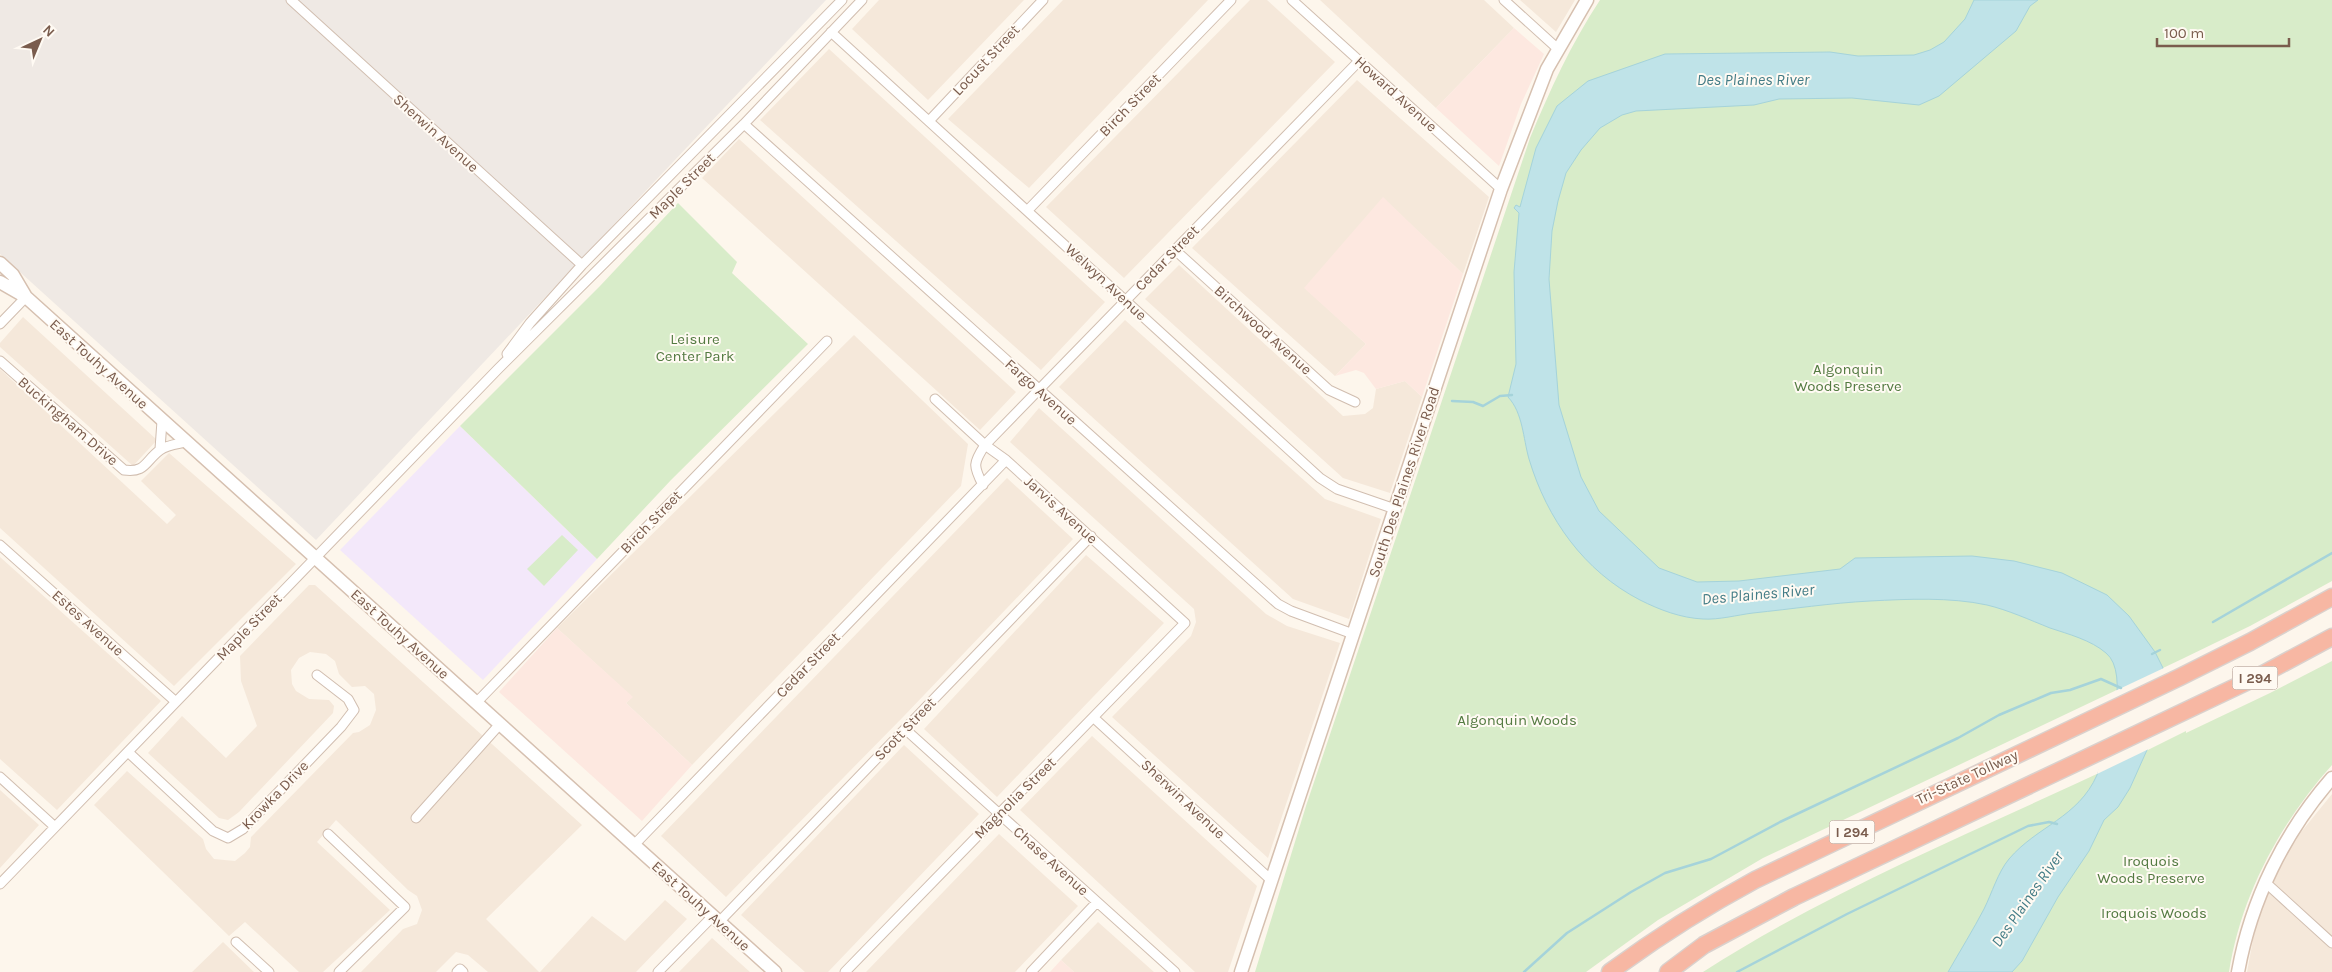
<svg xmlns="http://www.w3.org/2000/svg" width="2332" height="972" font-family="Karla,sans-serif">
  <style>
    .residential { fill: #f5e8da }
    .commercial { fill: #fde8e0 }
    .industrial { fill: #efe9e4 }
    .education { fill: #f3e8fa }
    .green { fill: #d8ecc9 }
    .water { fill: #bfe3e8; stroke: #a5d3da }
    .pier { fill: #fdf6ec }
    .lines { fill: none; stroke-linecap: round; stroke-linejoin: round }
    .stream { stroke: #a5d3da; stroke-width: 2.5 }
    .minor-casing { stroke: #d1beb0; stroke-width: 11 }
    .secondary-casing { stroke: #d6c0b0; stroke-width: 15 }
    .motorway-casing { stroke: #dad1cd; stroke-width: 19 }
    .minor { stroke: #fff; stroke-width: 9 }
    .secondary { stroke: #fff; stroke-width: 12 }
    .motorway { stroke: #f7b7a3; stroke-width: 16 }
    .labels { text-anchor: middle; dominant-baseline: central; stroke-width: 4; stroke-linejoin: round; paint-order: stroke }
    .shield { fill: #fffaf3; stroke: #a28b7f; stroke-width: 1 }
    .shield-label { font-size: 14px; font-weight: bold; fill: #7a5c4d }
    .street-label { font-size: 15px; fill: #7a5c4d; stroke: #fffaf3 }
    .park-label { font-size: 15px; fill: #537a41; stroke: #fffaf3 }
    .water-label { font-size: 16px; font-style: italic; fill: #437c86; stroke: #fffaf3 }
  </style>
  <rect width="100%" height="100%" fill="#fdf6ec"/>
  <path class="residential" d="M879 0H1024L928 100 852 29Z
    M1063 0H1208L1029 188 948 119Z
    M1250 0H1267L1335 62 1124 278 1046 207Z
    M1320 0H1484L1514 28 1436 108Z
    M1520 0H1575L1556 32Z
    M829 49 1105 302 1041 370 760 120Z
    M1357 80 1489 197 1463 274 1384 199 1305 288 1366 344 1335 376 1192 248Z
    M739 139 1016 392 980 430 702 178Z
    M1179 265 1343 416 1365 414 1373 408 1376 389 1405 381 1422 397 1390 493 1343 478 1145 299Z
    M23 317 157 440 133 466 0 347V343Z
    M1125 320 1325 499 1381 519 1349 619 1293 599 1059 387Z
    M854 335 968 444 961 486 692 765 626 703 632 697 557 628Z
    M0 369 167 524 176 515 141 481 169 453 296 564 174 686 0 528Z
    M1039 408 1266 614 1287 626 1340 643 1268 858 1112 717 1191 636 1196 622 1194 609 1010 442Z
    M1007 478 1073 539 904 716 726 897 661 836Z
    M1086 555 1164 623 997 797 924 729Z
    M0 557 161 701 57 810 0 759Z
    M309 585H315L582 825 486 919 539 972H488L468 955 456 952 436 972H361L403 929 417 924 422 910 417 896 408 890 336 820 317 842 390 910 323 972H299L245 922 229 936 94 805 127 771 203 839 206 849 214 859 235 861 245 853 250 847 251 837 353 733 359 732 370 725 376 710 374 694 365 686 352 687 339 674 335 661 326 654 310 652 299 658 291 670 292 684 296 691 309 699 329 700 334 706 333 713 239 812 228 820 219 818 148 753 182 716 226 758 257 726 241 681 240 656Z
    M1092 736 1257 886 1228 972H1195L1020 810Z
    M904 745 979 814 828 972H805L741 915Z
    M0 790 39 825 0 868Z
    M2332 794V972H2247L2258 913 2289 847Z
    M999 834 1078 906 1015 972H866Z
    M665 900 687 919 636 972H540L592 916 625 941Z
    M1098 922 1154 972H1074L1061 960Z
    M712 938 750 972H679Z
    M223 942 254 972H192Z"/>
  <path class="commercial" d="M1514 28 1544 54 1521 104 1499 166 1436 108Z
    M1383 197 1463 274 1422 397 1405 381 1376 389 1364 373 1356 370 1335 376 1366 344 1304 288Z
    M557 628 633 697 626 703 692 765 642 821 499 692Z
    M1061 960 1074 972H1050Z"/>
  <path class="industrial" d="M0 0H826L316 540 0 254Z"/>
  <path class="education" d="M460 426 597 559 483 680 340 550Z"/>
  <path class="green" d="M1600 0H2332V581L2250 626 2182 659 1763 858 1658 920 1586 972H1255L1306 806 1530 138C1550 90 1571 44 1600 0Z
    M678 203 737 262 732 273 808 344 671 480 597 559 460 426 600 286Z
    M562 535 578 550 544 586 527 569Z
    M2332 661V765C2280 823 2241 895 2229 972H1703C1853 875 2026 812 2186 731V733L2270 693Z"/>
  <path class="water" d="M1974 0H2038L2030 6 2016 31 1939 96 1919 105 1852 98 1779 99 1754 105 1636 111 1622 115 1600 128 1581 150 1566 173 1558 201 1552 231 1549 279 1559 405 1581 477 1599 511 1659 568 1697 582 1739 581 1840 569 1855 558 1972 556 2014 561 2062 573 2107 595 2129 616 2155 652 2163 668 2161 710 2147 750 2130 788 2118 807 2104 820 2089 851 2058 897 2022 961 2012 972H1948C1960 951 1973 930 1984 909 1992 893 1998 872 2009 859 2037 826 2078 818 2097 775 2108 750 2131 673 2106 653 2091 640 2068 634 2050 628 2030 620 2008 610 1987 605 1950 597 1908 599 1870 601 1831 603 1792 609 1753 613 1737 615 1719 620 1703 619 1681 618 1660 610 1640 600 1584 571 1547 519 1529 459 1523 438 1523 413 1508 397L1516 364 1514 272 1519 213 1514 208 1516 205 1520 207 1536 148 1557 106 1588 81 1665 54 1830 52 1858 56 1914 55 1930 50 1944 42 1965 19Z"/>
  <path class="pier" d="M2166 667 2164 710 2151 748 2097 774 2107 737 2115 691Z"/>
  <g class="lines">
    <path class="stream" d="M1452 401 1473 402 1483 406 1500 396 1512 395
      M2213 622 2332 553
      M2152 654 2160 650
      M1524 972 1567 933 1631 892 1665 873 1711 859 1780 822 1958 738 1999 715 2051 693 2070 690 2101 679 2121 688
      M1737 972 1847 914 2028 826 2049 822 2057 824"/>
    <defs>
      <path id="minor" d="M291 0 582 265
        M1292 0 1501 189
        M1504 0 1558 49
        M831 32 1320 478 1337 489 1395 509
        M929 121 1043 0
        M744 124 1278 604 1291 611 1353 634
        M1028 210 1231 0
        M1175 250 1329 390 1355 402
        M0 324 26 297
        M507 354 530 323 582 265 842 0
        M0 361 124 470C146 473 145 461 160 450 167 445 178 444 186 442
        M160 449 162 421
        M983 485C973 466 973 463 985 445L1359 61
        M0 545 176 702
        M476 703 827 341
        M1094 718 1271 880
        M905 729 1175 972
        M128 752 213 831 228 838 243 829 341 727 354 710 348 699 317 675
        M0 777 55 827
        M416 818 500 724
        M328 834 405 907 339 972
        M634 845 1006 460
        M2265 882 2332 943
        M0 884 498 369 744 124 862 0
        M719 922 1091 536
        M236 942 269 972
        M457 972 460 969 463 972
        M658 972 713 916
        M845 972 1185 623 1006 460 985 445 935 399
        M1031 972 1097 902"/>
      <path id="secondary" d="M0 263 13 275 26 297
        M0 282 26 297 775 972
        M1241 972 1501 189 1547 69 1587 0
        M2238 972C2251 900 2284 833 2332 778"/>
      <path id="motorway" d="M1610 972C1656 938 1705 907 1755 880L2180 677 2250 642 2332 597
        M1668 972 1704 945 1794 897 2263 674 2332 637"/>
    </defs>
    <use href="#minor" class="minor-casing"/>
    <use href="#secondary" class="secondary-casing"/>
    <use href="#motorway" class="motorway-casing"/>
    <use href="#minor" class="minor"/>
    <use href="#secondary" class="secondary"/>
    <use href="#motorway" class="motorway"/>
  </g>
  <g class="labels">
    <g class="shield">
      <rect x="2232.5" y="666.5" width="45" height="23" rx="4"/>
      <rect x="1829.5" y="820.5" width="45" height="23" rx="4"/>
    </g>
    <g class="shield-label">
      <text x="2255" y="678">I 294</text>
      <text x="1852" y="832">I 294</text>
    </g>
    <g class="street-label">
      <text transform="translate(986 60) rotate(-47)">Locust Street</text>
      <text transform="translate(1396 94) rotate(42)">Howard Avenue</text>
      <text transform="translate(1130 105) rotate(-46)">Birch Street</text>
      <text transform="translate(436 133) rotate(42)">Sherwin Avenue</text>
      <text transform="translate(682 186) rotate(-45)">Maple Street</text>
      <text transform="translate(1167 258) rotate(-46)">Cedar Street</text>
      <text transform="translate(1106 282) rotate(43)">Welwyn Avenue</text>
      <text transform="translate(1263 330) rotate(42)">Birchwood Avenue</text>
      <text transform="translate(99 364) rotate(42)">East Touhy Avenue</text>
      <text transform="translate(1041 392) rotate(42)">Fargo Avenue</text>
      <text transform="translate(68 421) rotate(41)">Buckingham Drive</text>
      <text transform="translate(1404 482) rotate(-72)">South Des Plaines River Road</text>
      <text transform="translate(1061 510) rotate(42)">Jarvis Avenue</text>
      <text transform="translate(651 522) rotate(-46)">Birch Street</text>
      <text transform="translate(88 623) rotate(42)">Estes Avenue</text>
      <text transform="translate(249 627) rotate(-46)">Maple Street</text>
      <text transform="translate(400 634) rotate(42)">East Touhy Avenue</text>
      <text transform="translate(808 665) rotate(-46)">Cedar Street</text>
      <text transform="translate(905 729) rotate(-46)">Scott Street</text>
      <text transform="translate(1967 777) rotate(-25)">Tri-State Tollway</text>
      <text transform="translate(275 795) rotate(-46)">Krowka Drive</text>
      <text transform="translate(1015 798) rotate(-45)">Magnolia Street</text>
      <text transform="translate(1183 799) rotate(43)">Sherwin Avenue</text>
      <text transform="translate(1051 861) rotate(42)">Chase Avenue</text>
      <text transform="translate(701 906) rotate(42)">East Touhy Avenue</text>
    </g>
    <g class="park-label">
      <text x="695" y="339">Leisure<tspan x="695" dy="17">Center Park</tspan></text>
      <text x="1848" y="369">Algonquin<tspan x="1848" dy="17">Woods Preserve</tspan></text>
      <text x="1517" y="720">Algonquin Woods</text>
      <text x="2151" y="861">Iroquois<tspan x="2151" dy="17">Woods Preserve</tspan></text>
      <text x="2154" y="913">Iroquois Woods</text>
    </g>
    <g class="water-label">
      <text x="1753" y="79">Des Plaines River</text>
      <text transform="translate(1758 594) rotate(-5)">Des Plaines River</text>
      <text transform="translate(2027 899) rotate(-55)">Des Plaines River</text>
    </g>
  </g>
  <g transform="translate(40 40) rotate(44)" stroke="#fffaf3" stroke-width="4" paint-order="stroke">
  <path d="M0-4L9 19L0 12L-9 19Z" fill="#7a5c4d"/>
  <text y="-8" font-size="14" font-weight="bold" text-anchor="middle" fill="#7a5c4d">N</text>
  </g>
  <path d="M2157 38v8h132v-8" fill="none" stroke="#7a5c4d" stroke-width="2.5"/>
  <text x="2164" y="38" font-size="15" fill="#7a5c4d" stroke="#fffaf3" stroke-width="4" paint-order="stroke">100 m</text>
</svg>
